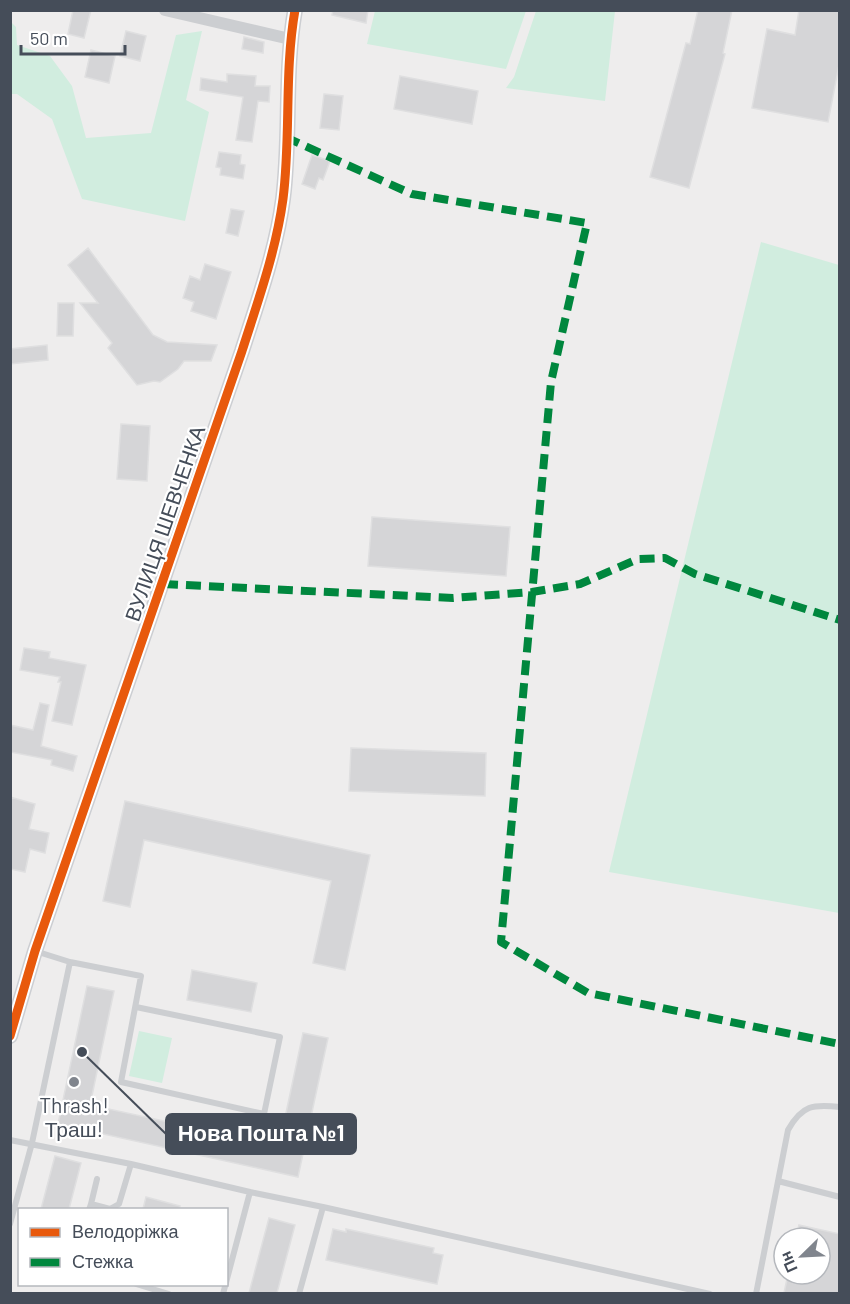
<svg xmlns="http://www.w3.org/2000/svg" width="850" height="1304" font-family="Barlow,sans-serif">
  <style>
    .green { fill: #d1eddf }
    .building { fill: #d5d5d7; stroke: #dfdfe0; stroke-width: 1.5 }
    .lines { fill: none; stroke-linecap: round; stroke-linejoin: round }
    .lane { stroke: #ccced1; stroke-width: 6 }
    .street { stroke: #ccced1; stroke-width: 12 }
    .secondary { stroke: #ccced2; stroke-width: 16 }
    .quiet { stroke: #00873e; stroke-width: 8; stroke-dasharray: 15 8; stroke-linecap: butt }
    .cycleway-casing { stroke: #fff; stroke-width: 13 }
    .cycleway { stroke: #e8590c; stroke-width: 9 }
    .poi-dot { fill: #80858d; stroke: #fff; stroke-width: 2 }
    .labels { text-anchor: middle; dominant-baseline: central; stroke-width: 4.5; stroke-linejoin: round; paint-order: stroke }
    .street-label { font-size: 21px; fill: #454d59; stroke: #fff }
    .poi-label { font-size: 21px; fill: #454d59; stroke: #fff }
    .leader { fill: none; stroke: #454d59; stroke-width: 2 }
    .callout-dot { fill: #454d59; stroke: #fff; stroke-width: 2 }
    .callout { fill: #454d59; stroke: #454d59; stroke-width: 2 }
    .callout-label { font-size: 22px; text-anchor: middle; font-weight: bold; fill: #fff }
  </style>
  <rect width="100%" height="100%" fill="#eeeded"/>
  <path class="green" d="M375 11V10L526 11 506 69 367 44Z
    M536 11H615L605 101 506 88 514 77Z
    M11 22 16 27 17 45 50 56 72 86 86 138 151 133 176 35 202 31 186 100 209 112 185 221 82 199 52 119 17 94H11Z
    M761 242 839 265V913L609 872Z
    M139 1031 172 1038 162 1083 129 1076Z"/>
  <path class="building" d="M73 10H91L84 38 68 34Z
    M333 10H368L366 23 332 15Z
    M698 10H732L723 53 725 54 689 188 650 177 686 43 690 44Z
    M799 10H840V60L828 122 752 108 767 29 795 35Z
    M126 31 146 36 140 61 120 56Z
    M244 37 264 42 263 53 242 49Z
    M91 50 115 56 109 83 85 77Z
    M227 74 256 76 255 86H270L269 102 258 101 252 142 236 140 243 97 200 90 201 78 227 82Z
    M400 76 478 91 472 124 394 109Z
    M324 94 343 96 339 130 320 128Z
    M219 152 241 155 240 164 245 165 243 179 220 175 221 168 216 167Z
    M312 155 330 161 323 180 319 178 315 189 302 184Z
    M231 209 244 211 238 236 226 233Z
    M88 248 153 335 167 342 217 345 211 361H184L178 369 160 382 154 381 137 385 108 348 112 343 80 303H98L68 265Z
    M205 264 231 272 216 319 191 311 194 302 183 298 190 276 200 280Z
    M58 303H74L73 336H57Z
    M47 345 48 360 10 364V349Z
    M121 424 150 426 147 481 117 479Z
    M372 517 510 527 506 576 368 566Z
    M24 648 50 652 49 658 86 665 72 725 52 721 61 682H58L60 677 20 670Z
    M40 703 49 705 41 746 77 756 73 771 51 765 52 760 10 752V725L33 730Z
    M351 748 486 753 485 796 349 791Z
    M10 797 35 804 29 829 49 833 45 853 30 849 25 872 10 869Z
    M125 801 370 855 345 970 313 963 331 881 144 840 130 907 103 901Z
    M192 970 257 983 251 1012 187 1000Z
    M87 986 114 991 90 1105 279 1146 303 1033 328 1038 298 1177 58 1124Z
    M55 1156 81 1163 69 1209H41Z
    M146 1197 180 1206 179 1209H143Z
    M269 1218 295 1225 277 1293H249Z
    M799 1225 840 1234V1293H784L788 1274H820V1238H796Z
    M333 1229 346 1232V1229L434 1248 433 1253 443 1255 437 1284 326 1260Z"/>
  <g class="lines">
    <path class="lane" d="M35 951 70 962 141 976 121 1082 264 1114 280 1037 136 1007
      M10 1140 131 1164 250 1192 223 1294
      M778 1181 840 1197
      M250 1192 323 1207 299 1294
      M91 1204 97 1179
      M323 1207 710 1294
      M89 1210 91 1204 110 1209 119 1204 131 1164
      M10 1224 32 1143 70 962
      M136 1284 169 1294
      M756 1294 788 1130C802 1105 813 1104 840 1107"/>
    <path class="street" d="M165 10 290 39"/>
    <path class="secondary" d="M10 1036 35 951 242 351C258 301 276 251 283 199 291 137 284 73 295 10"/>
    <path class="quiet" d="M285 137 412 194 587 223 551 382 501 942 588 993 840 1044
      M163 584 453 598 532 592 580 584 638 559 665 558 695 574 840 620"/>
    <defs>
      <path id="cycleway" d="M10 1036 35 951 242 351C258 301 276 251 283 199 291 137 284 73 295 10"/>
    </defs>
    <use href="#cycleway" class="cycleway-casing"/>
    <use href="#cycleway" class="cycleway"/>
  </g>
  <circle class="poi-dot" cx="74" cy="1082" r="6"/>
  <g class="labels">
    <g class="street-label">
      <text transform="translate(164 523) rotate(-71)">ВУЛИЦЯ ШЕВЧЕНКА</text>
    </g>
    <g class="poi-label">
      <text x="74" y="1104">Thrash!<tspan x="74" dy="24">Траш!</tspan></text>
    </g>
  </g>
  <path class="leader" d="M82 1052L166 1134"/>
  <circle class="callout-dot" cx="82" cy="1052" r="6"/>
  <rect class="callout" x="166" y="1114" width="190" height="40" rx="6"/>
  <g class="callout-label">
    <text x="261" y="1141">Нова Пошта №1</text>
  </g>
  <rect width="850" height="1304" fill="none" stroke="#454d59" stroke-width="24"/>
  <rect x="18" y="1208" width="210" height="78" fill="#ffffff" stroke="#b5b8bd" stroke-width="1.5"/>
  <rect x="30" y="1228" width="30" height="9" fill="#e8590c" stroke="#b5b8bd" stroke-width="1.5"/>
  <text x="72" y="1238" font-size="18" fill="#454d59">Велодоріжка</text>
  <rect x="30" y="1258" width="30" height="9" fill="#00873e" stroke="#b5b8bd" stroke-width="1.5"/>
  <text x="72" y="1268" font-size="18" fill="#454d59">Стежка</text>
  <g transform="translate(802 1256) rotate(246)"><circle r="28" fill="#ffffff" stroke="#b5b8bd" stroke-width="1.5"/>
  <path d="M0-4.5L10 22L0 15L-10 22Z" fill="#80858d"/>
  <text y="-9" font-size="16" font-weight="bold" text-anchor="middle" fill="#454d59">Пн</text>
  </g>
  <path d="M21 45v9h104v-9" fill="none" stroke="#454d59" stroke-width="3"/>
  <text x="30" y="45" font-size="18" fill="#454d59" stroke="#ffffff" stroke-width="4.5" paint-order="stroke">50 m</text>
</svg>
